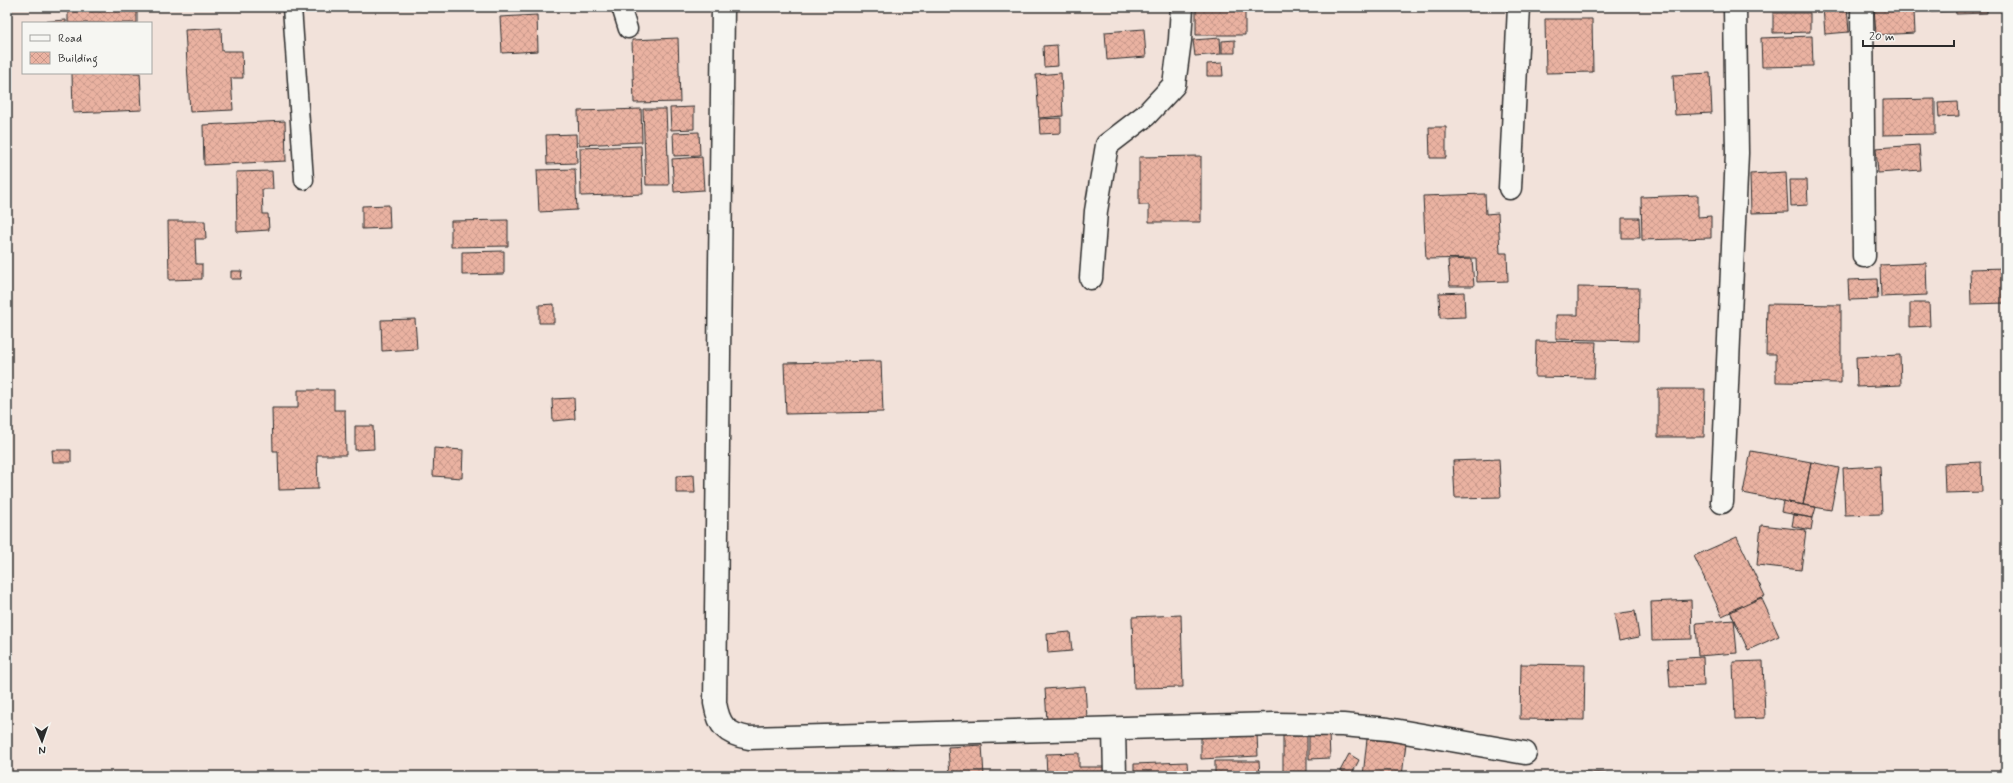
<svg xmlns="http://www.w3.org/2000/svg" width="2013" height="783" font-family="Mynerve,sans-serif">
  <style>
    .building { fill: url(#building-cross-hatch); stroke: #2b2b2b }
    .lines { fill: none; stroke-linecap: round; stroke-linejoin: round }
    .lane-casing { stroke: #2b2b2b; stroke-width: 21 }
    .street-casing { stroke: #2b2b2b; stroke-width: 25 }
    .lane { stroke: #f6f6f2; stroke-width: 18 }
    .street { stroke: #f6f6f2; stroke-width: 22 }
  </style>
  <defs>
    <pattern id="building-cross-hatch" width="8" height="8" patternUnits="userSpaceOnUse"><rect width="8" height="8" fill="#eab2a1"/><path d="M0 0l8 8M0 8l8-8" fill="none" stroke="#c9998b"/></pattern>
  </defs>
  <rect width="100%" height="100%" fill="#f2e2da"/>
  <filter id="ink" filterUnits="userSpaceOnUse"><feTurbulence type="fractalNoise" baseFrequency=".025" numOctaves="2"/><feDisplacementMap in="SourceGraphic" scale="8" xChannelSelector="R" yChannelSelector="G"/><feConvolveMatrix kernelMatrix="1 2 1 2 8 2 1 2 1" color-interpolation-filters="sRGB"/></filter>
  <g filter="url(#ink)">
    <path class="building" d="M68 7H137V23H68Z
      M1196 7H1245V35H1196Z
      M1823 7H1847L1849 32 1825 34Z
      M1874 7H1928V11L1914 12 1915 33 1876 35Z
      M1931 7H1953V11L1931 12Z
      M1955 7H1987V13L1956 14Z
      M1773 13H1810V32L1773 33Z
      M537 15 538 51 502 53 500 17Z
      M1545 19H1592L1593 72 1546 73Z
      M66 20V23H38V22Z
      M221 28 222 51H242L243 78H231L233 110 190 112 185 30Z
      M1144 29 1146 57 1107 60 1105 32Z
      M1812 36 1813 66 1762 67 1761 38Z
      M678 38 680 102 634 103 632 40Z
      M1220 38 1221 54 1195 56 1193 40Z
      M1235 40V53H1222V41Z
      M1057 45 1058 66 1044 67 1043 46Z
      M1222 63 1223 76H1207V64Z
      M72 73H140L142 110 73 113Z
      M1061 73 1063 116 1039 118 1036 75Z
      M1710 73 1712 113 1675 115 1673 75Z
      M1935 99V134L1883 135V100Z
      M1958 102 1959 116 1939 117 1938 103Z
      M694 107V129L671 130 670 108Z
      M641 109 642 142 579 145 578 111Z
      M643 109H666L669 185H646Z
      M1061 118V133L1040 134 1039 119Z
      M285 121 286 161 204 165 203 125Z
      M1429 127H1446V158H1430Z
      M699 132 700 155 674 156 673 133Z
      M576 134 577 163 547 164 546 135Z
      M1919 145 1921 170 1878 173 1876 148Z
      M641 146 643 194 581 196 580 148Z
      M1201 156V222H1149V205H1139V157Z
      M702 157 704 190 674 192 672 159Z
      M575 169 577 210 539 212 537 170Z
      M272 171 273 189H262L263 214H268L269 230 237 232 236 172Z
      M1786 172 1788 212 1751 213 1750 174Z
      M1790 180H1807L1808 205 1791 206Z
      M1485 194 1486 214 1498 213 1500 253H1507L1508 281 1477 282 1476 258 1426 259 1423 196Z
      M1698 195V217L1711 216V238L1642 240 1641 197Z
      M389 205 390 228 362 229V206Z
      M1622 218H1639L1640 238H1622Z
      M508 220V246L451 247V221Z
      M168 221H205L206 239H195L196 264H202V279L169 280Z
      M504 251V274L462 275V252Z
      M1472 259 1474 286H1450L1448 260Z
      M1926 263 1927 295 1881 297 1880 265Z
      M2006 268V303L1971 304 1970 269Z
      M231 271H242L241 279H231Z
      M1877 279 1878 299 1849 300 1848 280Z
      M1578 287 1639 288 1638 341 1556 339V315H1578Z
      M1464 292 1465 317 1440 318 1439 293Z
      M1910 303H1929L1930 326 1910 327Z
      M554 304V323H539V305Z
      M1767 304 1841 305V383L1776 382V354H1766Z
      M415 319 417 349 382 351 381 320Z
      M1536 341 1596 342 1594 378 1535 377Z
      M1900 355 1901 385 1857 387 1856 357Z
      M881 361 883 412 786 414 784 363Z
      M1658 389H1705L1704 437H1658Z
      M298 390H334V410H345L346 455H317L318 489 279 490 278 451H273L272 408H298Z
      M574 398 575 419 553 421 552 399Z
      M355 426H373L374 449 355 450Z
      M434 448 463 450 462 478 433 476Z
      M52 450H71V462H53Z
      M1751 451 1811 462 1803 505 1743 493Z
      M1499 459 1501 497 1455 498 1453 461Z
      M1811 462 1839 468 1831 510 1803 505Z
      M1981 462 1982 492 1945 493 1944 464Z
      M1880 466 1882 514 1845 515 1843 468Z
      M694 475 695 493H676V476Z
      M1783 501 1816 507 1813 518 1781 512Z
      M1794 515 1813 518 1811 530 1792 526Z
      M1761 525 1806 530 1801 570 1757 565Z
      M1737 537 1765 596 1722 616 1694 556Z
      M1761 597 1779 636 1748 650 1730 611Z
      M1691 600 1692 639 1652 640 1651 602Z
      M1635 611 1639 637 1619 641 1614 614Z
      M1181 615 1183 687 1134 688 1132 617Z
      M1734 620 1737 653 1698 656 1696 623Z
      M1070 632 1072 651 1048 653 1047 634Z
      M1703 657 1704 686 1670 687 1668 659Z
      M1763 661 1765 718 1735 719 1733 662Z
      M1521 664 1585 665 1584 720 1520 719Z
      M1085 686 1087 718 1047 721 1045 689Z
      M1257 735 1258 756 1201 759V737Z
      M1329 735 1330 758 1309 759V736Z
      M1283 736H1307V772H1283Z
      M1367 739 1406 743 1402 776H1363Z
      M982 745 984 776H950L948 747Z
      M1079 753V767H1105V776H1047L1046 754Z
      M1349 754 1359 760 1351 776 1340 771Z
      M1215 761H1259L1260 776H1215Z
      M1187 762 1188 776H1134V764Z
      M888 768 908 776H885Z
      M1583 772 1611 773V776H1583Z"/>
    <g class="lines">
      <defs>
        <path id="lane" d="M292 7 304 180
          M621 7 628 29"/>
        <path id="street" d="M723 7 715 703C719 726 726 734 749 738L1275 724 1343 725 1388 729 1525 753
          M1862 7 1864 256
          M1510 188 1519 7
          M1091 278 1096 211 1107 145 1146 115 1174 85 1180 40 1182 7
          M1722 502 1737 153 1735 7
          M1114 729 1115 776"/>
      </defs>
      <use href="#lane" class="lane-casing"/>
      <use href="#street" class="street-casing"/>
      <use href="#lane" class="lane"/>
      <use href="#street" class="street"/>
    </g>
  </g>
  <rect width="2013" height="783" fill="none" stroke="#f6f6f2" stroke-width="24"/>
  <rect x="12" y="12" width="1989" height="759" fill="none" stroke="#2b2b2b" stroke-width="1.5" filter="url(#ink)"/>
  <rect x="22" y="22" width="130" height="52" fill="#f6f6f2" stroke="#a5a5a2"/>
  <rect x="30" y="35" width="20" height="6" fill="#f6f6f2" stroke="#a5a5a2"/>
  <text x="58" y="42" font-size="12" fill="#2b2b2b">Road</text>
  <rect x="30" y="52" width="20" height="12" fill="url(#building-cross-hatch)" stroke="#a5a5a2"/>
  <text x="58" y="62" font-size="12" fill="#2b2b2b">Building</text>
  <g transform="translate(42 741) rotate(178)" stroke="#f6f6f2" stroke-width="3" paint-order="stroke">
  <path d="M0-3L7 15L0 10L-7 15Z" fill="#2b2b2b"/>
  <text y="-6" font-size="11" font-weight="bold" text-anchor="middle" fill="#2b2b2b">N</text>
  </g>
  <path d="M1863 40v6h91v-6" fill="none" stroke="#2b2b2b" stroke-width="2"/>
  <text x="1869" y="40" font-size="12" fill="#2b2b2b" stroke="#f6f6f2" stroke-width="3" paint-order="stroke">20 m</text>
</svg>
